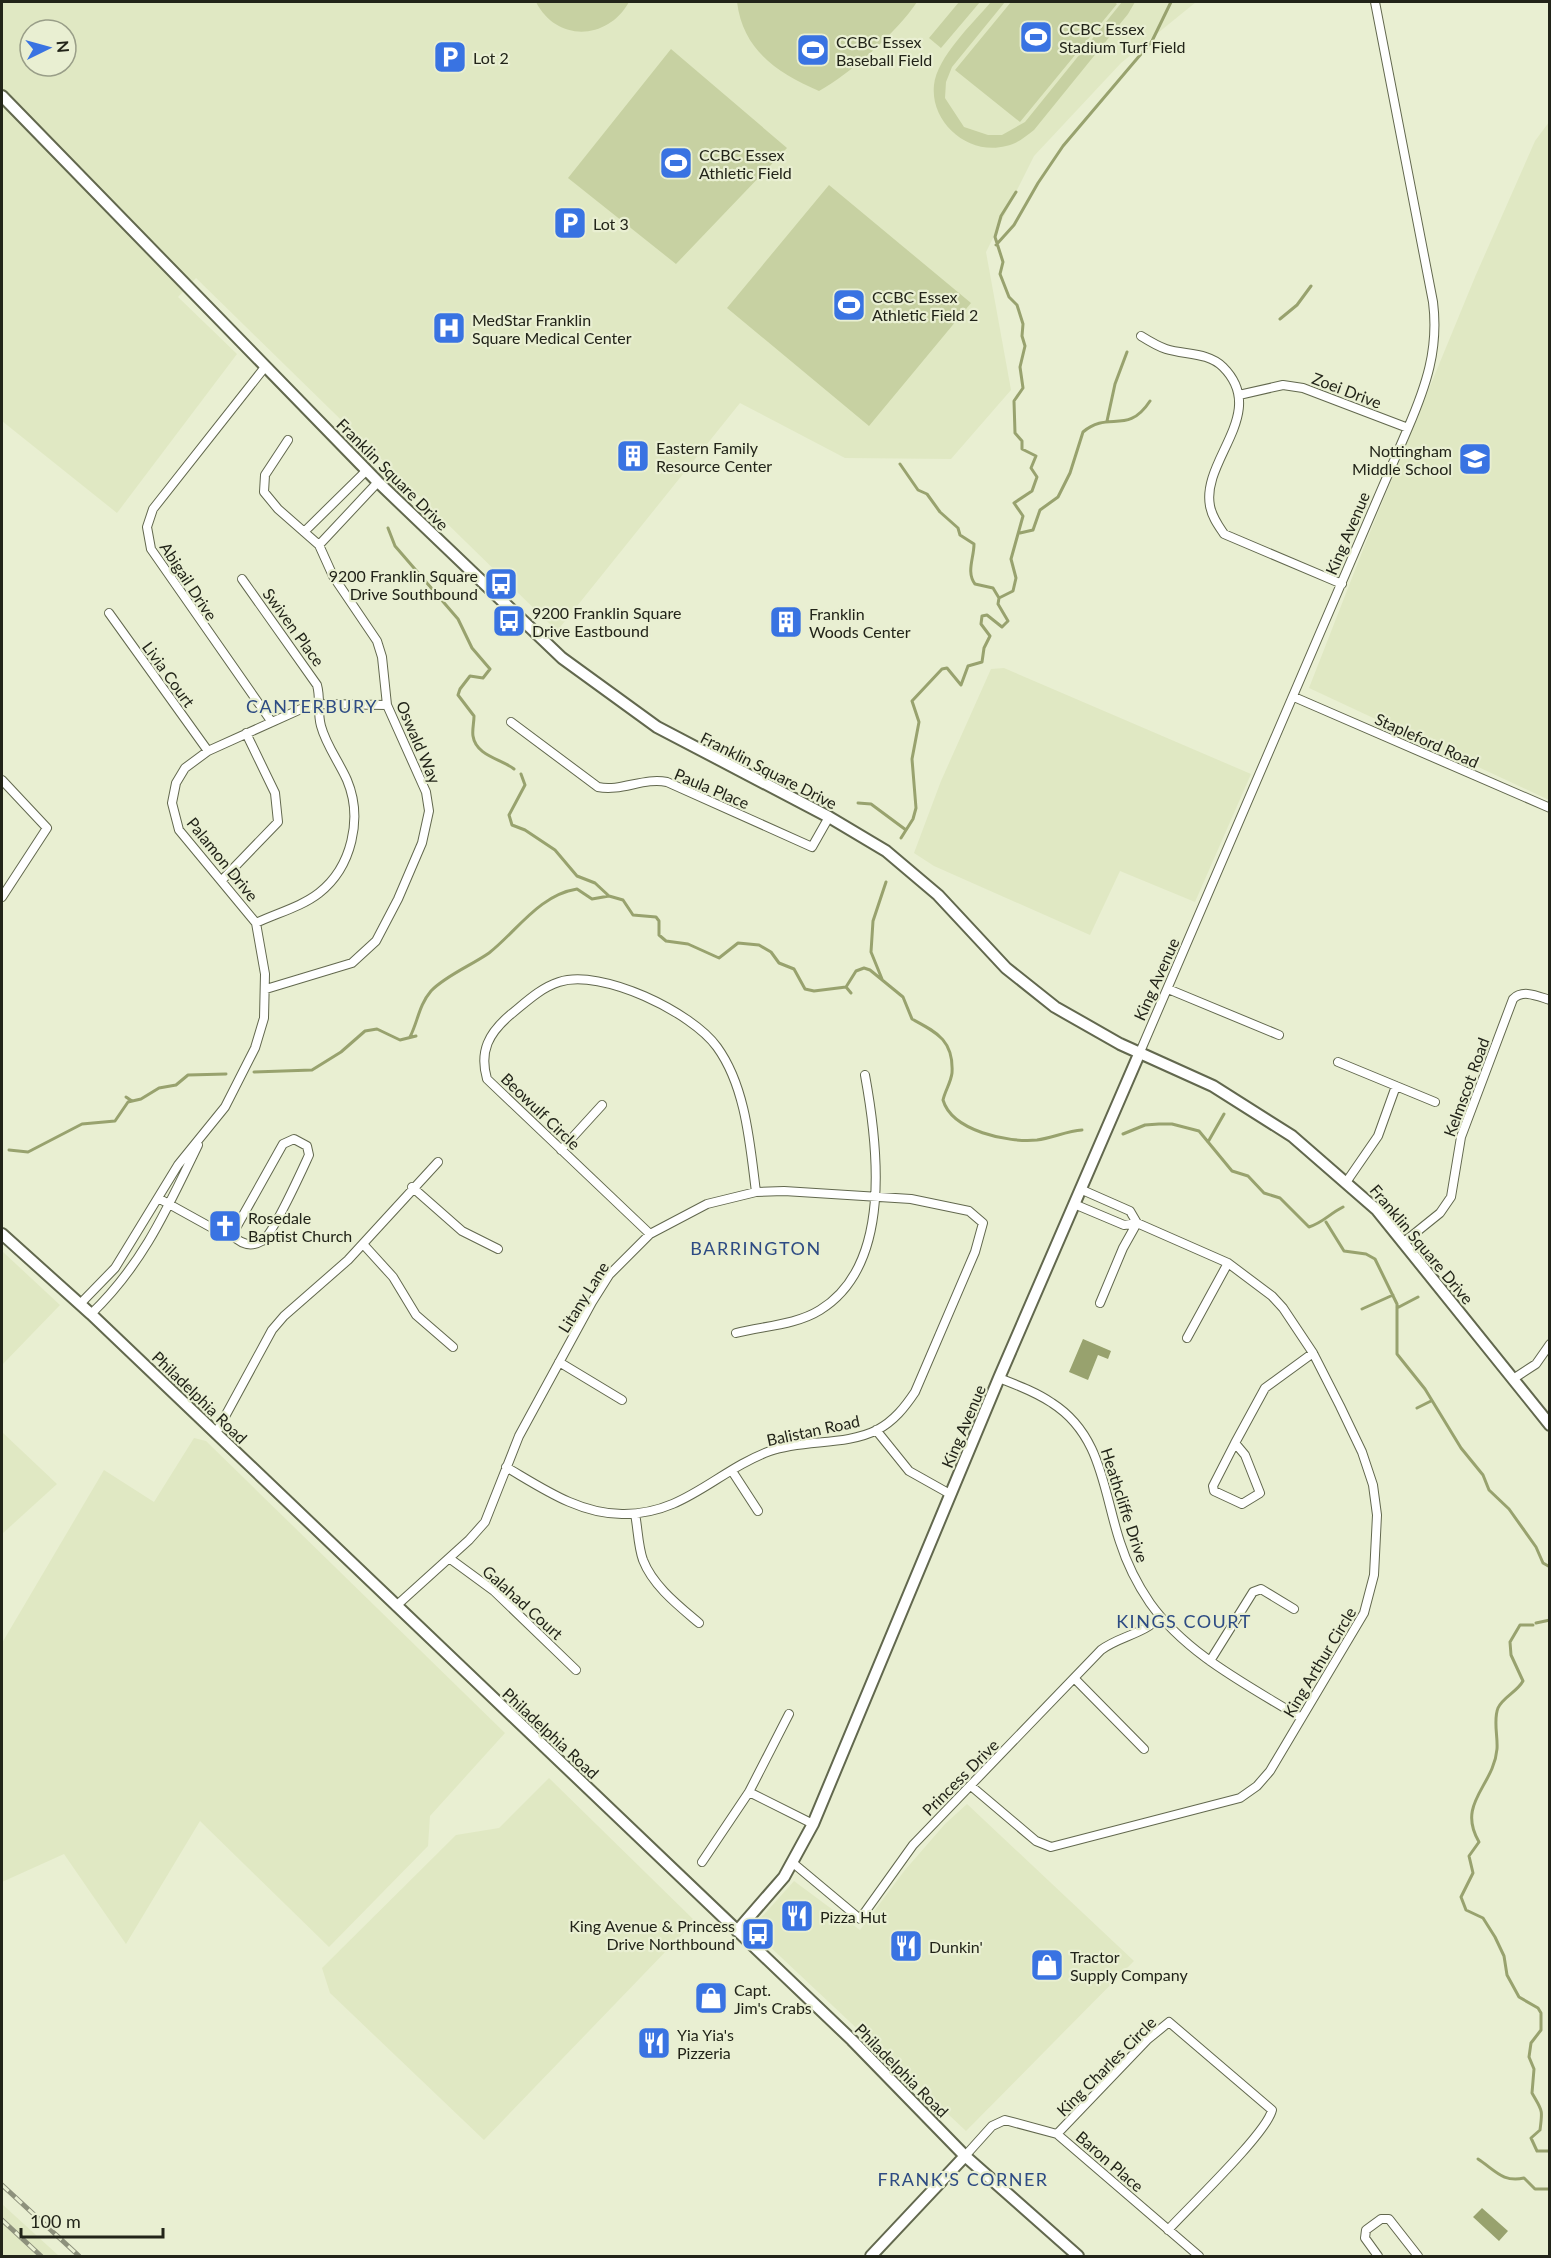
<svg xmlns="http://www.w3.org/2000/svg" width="1551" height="2258" font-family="Lato,sans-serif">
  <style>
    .built { fill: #e0e8c3; fill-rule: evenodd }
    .green { fill: #c7d1a2 }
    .water { fill: #98a26e }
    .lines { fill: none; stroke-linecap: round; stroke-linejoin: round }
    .stream { stroke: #98a26e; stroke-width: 3 }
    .street-casing { stroke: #62684e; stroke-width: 10 }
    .secondary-casing { stroke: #62684e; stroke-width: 14 }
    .street { stroke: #fff; stroke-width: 8 }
    .secondary { stroke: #fff; stroke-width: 10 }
    .rail-casing { stroke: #8d917c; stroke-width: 5 }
    .rail { stroke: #e9efd2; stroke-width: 3; stroke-dasharray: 9; stroke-linecap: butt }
    .labels { text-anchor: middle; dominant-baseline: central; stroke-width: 4.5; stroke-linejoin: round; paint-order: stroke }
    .poi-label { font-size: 16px; fill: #222419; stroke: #e9efd2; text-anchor: start }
    .street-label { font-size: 16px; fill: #222419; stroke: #e9efd2 }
    .neighbourhood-label { font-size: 18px; letter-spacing: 1.5px; fill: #2d4b83; stroke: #e9efd2 }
  </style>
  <rect width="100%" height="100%" fill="#e9efd2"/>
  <path class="built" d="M2 2H1196L1121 63 1034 156 986 252 1011 390 951 459 845 458 740 403 557 631 196 278 178 297 237 354 117 513 2 421ZM30 30H66V66H30Z
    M1549 122V800L1309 688 1366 542 1475 277 1535 141Z
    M1004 668 1251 774 1195 902 1120 871 1090 935 934 866 914 853 941 781 991 669Z
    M2 1251 60 1305 2 1365Z
    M2 1432 57 1484 2 1534Z
    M194 1438 206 1441 505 1733 430 1816 428 1846 329 1947 200 1821 126 1944 64 1854 2 1882V1643L104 1470 154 1502Z
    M549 1778 695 1921 484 2140 330 1993 322 1968 456 1835 499 1828Z
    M967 1804 1134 1961 966 2131 751 1929 794 1881 860 1930 905 1870 945 1824Z
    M2 2204 59 2256H2Z"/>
  <path class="green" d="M536 2H629C608 40 557 43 536 2Z
    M737 2H917C898 31 850 74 819 91 777 73 743 50 737 2Z
    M959 2H980L941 48 929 38Z
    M991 2H1005L952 67 946 82 945 98 964 127 988 135H1002L1025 122 1122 2H1135L1128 14 1034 130C1025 137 1017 144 1006 146 969 156 930 123 934 85 937 57 973 23 991 2Z
    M1011 2H1114L1117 4 1020 122 955 70Z
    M671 49 787 148 676 264 568 178Z
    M829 185 971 303 869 426 727 308Z"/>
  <path class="water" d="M1083 1339 1111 1351 1108 1359 1098 1355 1088 1380 1069 1372Z
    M1482 2208 1508 2231 1499 2241 1473 2217Z"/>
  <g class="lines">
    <path class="stream" d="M996 245 1014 225 1038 183 1063 146 1152 41 1171 2
      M1280 319 1297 305 1311 286
      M1107 421 1115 384 1127 352
      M900 464 918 490 927 494 940 512 958 528 960 535 974 544C974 558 966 572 975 584L993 588 999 598 998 604 1008 621 1002 627 987 615 982 616 981 624 990 636 984 648 982 662 968 666 961 685 947 668 942 669 912 701 919 722 912 759 916 808 913 819 901 838
      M388 528 395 546 458 619 472 648 490 669 483 678 470 676 460 689 458 695 474 716C474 723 472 730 473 736 476 756 502 759 514 769
      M1020 533 1033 530 1040 510 1058 497 1070 473 1083 432C1109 410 1127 436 1150 401
      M999 598 1013 591 1016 578 1011 559 1023 516 1014 503 1032 491 1037 477 1031 468 1036 456 1022 449V441L1015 433 1014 401 1023 388 1020 367 1025 346 1022 336 1023 324 1017 305 1009 297 1000 274 1003 262 995 237 1001 216 1016 192
      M521 774 525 785 509 815 512 825 525 830 555 850 577 876 595 883 609 896
      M858 803 871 804 906 830
      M882 979 871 952 873 921 886 882
      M846 987 856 971 864 968 870 970 903 997 912 1019C936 1032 954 1040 952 1073 951 1082 945 1091 943 1100 952 1131 1008 1143 1037 1140 1052 1138 1067 1131 1082 1130
      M846 987 851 993
      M410 1037C418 1021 419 1005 431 991 445 976 472 965 489 953 517 931 539 895 577 889L592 899 609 896 623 900 633 915 656 917 659 921V935L666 941 688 944 719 958 738 943 759 945 771 952 779 963 794 969 805 989 814 991 846 987
      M254 1072 312 1070 341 1052 365 1031 377 1029 400 1040 416 1036
      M126 1097 132 1101
      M1123 1134 1145 1125 1159 1124H1172L1199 1131 1232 1171 1248 1176 1264 1193 1280 1198 1309 1227C1324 1222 1329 1214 1343 1207
      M1208 1142 1224 1114
      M9 1150 28 1152 82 1124 115 1121 128 1102 141 1099 159 1088 176 1085 188 1075 226 1074
      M1326 1222 1344 1251 1366 1254 1375 1259 1397 1304V1354L1425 1389 1461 1448 1483 1475 1489 1490 1509 1509 1536 1547 1543 1563 1550 1567
      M1397 1308 1418 1297
      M1362 1309 1393 1295
      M1417 1408 1431 1401
      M1536 1623 1550 1620
      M1533 1625H1520L1510 1642 1511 1655 1523 1681C1517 1692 1503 1697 1498 1708 1493 1720 1498 1736 1497 1749 1494 1786 1456 1803 1479 1842L1469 1856 1473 1873 1461 1897 1466 1910 1483 1918 1495 1937 1504 1956 1507 1975 1519 1997 1538 2008 1541 2013V2030L1531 2043 1529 2057 1534 2069 1532 2093C1542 2111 1543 2108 1540 2130L1531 2138 1537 2151H1550
      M1478 2159C1495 2170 1503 2183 1524 2178L1535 2189H1550"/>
    <defs>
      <path id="street" d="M1141 336C1149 341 1157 346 1166 349 1185 355 1208 352 1223 367 1269 413 1201 460 1210 506 1212 517 1218 525 1224 534L1342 584
        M265 367 153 509 147 527 151 549 271 721
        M1239 395 1283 385 1303 388 1408 428
        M304 532 367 470
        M319 545 378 482
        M242 579 317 685C321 699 317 712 321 726 326 745 339 762 347 780 363 818 352 867 319 893 301 907 277 913 256 923
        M109 613 208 751
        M1294 697 1550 808
        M511 722 598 787C621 792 644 777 667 782L812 847 829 817
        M2 780 47 828 2 897
        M222 880 278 822 275 793 246 733
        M266 989 352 963 376 941 398 899 422 843 429 811 426 792 387 705 382 657 377 641 333 576 319 545 278 509 264 492 265 475 288 440
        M1168 989 1279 1035
        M1140 1052 1408 428C1426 386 1439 349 1433 302L1375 2
        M1338 1062 1435 1102
        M294 1139 307 1146 309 1155C302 1170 273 1235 262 1241 250 1248 240 1243 232 1235L283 1144Z
        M561 1150 602 1105
        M1347 1181 1378 1136 1396 1086
        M412 1187 462 1231 498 1249
        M158 1198 214 1229 232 1235
        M1074 1204 1124 1225 1137 1223 1130 1211 1080 1189
        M650 1234 487 1079C479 1051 489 1033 510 1015 525 1003 540 988 559 982 601 968 692 1012 717 1047 746 1087 750 1145 756 1192
        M1404 1242 1440 1213 1451 1197 1461 1137 1513 999C1523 989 1537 996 1550 1000
        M363 1244 393 1277 416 1315 453 1347
        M80 1304 115 1268 178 1165 225 1107 255 1048 264 1018 265 974 256 923 179 830 172 803 176 783 185 768 208 751 301 709 321 704 387 705
        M91 1314C143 1264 167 1209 198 1145
        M736 1333C763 1326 796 1325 820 1310 893 1265 878 1146 865 1075
        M1187 1338 1228 1263
        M559 1362 622 1400
        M999 1378C1017 1385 1036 1392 1052 1403 1102 1435 1103 1491 1120 1542 1127 1564 1137 1584 1150 1603 1187 1655 1248 1685 1301 1718
        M1513 1379 1536 1364 1550 1344
        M876 1430 909 1471 950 1494
        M216 1433 272 1330 284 1316 348 1260 438 1162
        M1235 1443 1245 1455 1260 1493 1242 1504 1214 1491 1213 1486Z
        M1235 1443 1265 1388 1313 1353
        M732 1471 758 1511
        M635 1514C638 1529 638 1546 643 1560 653 1586 679 1606 699 1623
        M449 1558 494 1591 576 1670
        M396 1606 469 1540 485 1522 519 1436 592 1302 609 1275 650 1234 707 1204 756 1192 784 1191 911 1199 969 1211 983 1223 975 1252 915 1392C905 1407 894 1421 877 1430 845 1446 804 1439 770 1451 716 1471 684 1515 622 1514 579 1514 542 1488 506 1467
        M1210 1661 1253 1592 1261 1589 1294 1609
        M1075 1679 1144 1749
        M971 1786 1036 1841 1051 1847 1240 1798 1257 1786 1270 1771 1364 1613 1374 1575 1377 1515 1373 1485 1362 1452 1340 1406 1313 1353 1283 1308 1272 1296 1228 1263 1137 1223 1123 1248 1100 1303
        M749 1792 813 1824
        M702 1862 749 1792 789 1714
        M793 1863 860 1919 913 1845 1101 1650C1119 1636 1146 1634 1160 1616
        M1057 2134 1147 2040 1169 2022 1272 2110C1267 2133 1188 2208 1168 2230
        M965 2156 992 2126 1005 2120 1057 2134 1199 2256
        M1378 2256 1365 2238 1366 2230 1381 2219H1389L1418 2256"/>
      <path id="secondary" d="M2 96 378 482 562 658 657 727 829 817 886 851 938 895 1006 968 1055 1007 1120 1044 1213 1086 1292 1136 1377 1210 1550 1425
        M2 1234 91 1314 852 2040 965 2156 1078 2256
        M737 1931 784 1877 813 1824 999 1378 1140 1052
        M871 2256 965 2156"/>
    </defs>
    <use href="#street" class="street-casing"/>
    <use href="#secondary" class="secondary-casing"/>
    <use href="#street" class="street"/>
    <use href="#secondary" class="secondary"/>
    <defs>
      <path id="rail" d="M2 2185 79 2256
        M2 2220 41 2256"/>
    </defs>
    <use href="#rail" class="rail-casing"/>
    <use href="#rail" class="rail"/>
  </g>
  <defs>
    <symbol id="stadium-square" viewBox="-11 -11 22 22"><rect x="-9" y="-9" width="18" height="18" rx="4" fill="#3973e2" stroke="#e9efd2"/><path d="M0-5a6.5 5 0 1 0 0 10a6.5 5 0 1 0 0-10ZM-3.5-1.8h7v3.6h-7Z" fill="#fff"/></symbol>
    <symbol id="parking-square" viewBox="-11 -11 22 22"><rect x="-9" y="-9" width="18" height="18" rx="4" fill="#3973e2" stroke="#e9efd2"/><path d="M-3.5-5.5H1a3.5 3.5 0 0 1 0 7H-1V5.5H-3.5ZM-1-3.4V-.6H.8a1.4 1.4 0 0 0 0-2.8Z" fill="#fff"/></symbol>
    <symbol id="hospital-square" viewBox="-11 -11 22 22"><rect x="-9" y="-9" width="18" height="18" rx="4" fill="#3973e2" stroke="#e9efd2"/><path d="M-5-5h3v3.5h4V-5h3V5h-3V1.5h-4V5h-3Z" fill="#fff"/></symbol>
    <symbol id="building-square" viewBox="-11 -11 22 22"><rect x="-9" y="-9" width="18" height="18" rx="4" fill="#3973e2" stroke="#e9efd2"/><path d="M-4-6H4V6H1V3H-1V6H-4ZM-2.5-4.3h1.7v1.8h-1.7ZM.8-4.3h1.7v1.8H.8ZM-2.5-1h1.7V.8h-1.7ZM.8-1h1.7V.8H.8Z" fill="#fff"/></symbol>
    <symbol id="school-square" viewBox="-11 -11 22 22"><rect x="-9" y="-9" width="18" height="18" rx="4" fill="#3973e2" stroke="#e9efd2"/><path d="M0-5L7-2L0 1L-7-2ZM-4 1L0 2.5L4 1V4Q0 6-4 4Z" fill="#fff"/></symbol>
    <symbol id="bus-square" viewBox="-11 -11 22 22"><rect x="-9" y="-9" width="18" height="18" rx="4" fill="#3973e2" stroke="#e9efd2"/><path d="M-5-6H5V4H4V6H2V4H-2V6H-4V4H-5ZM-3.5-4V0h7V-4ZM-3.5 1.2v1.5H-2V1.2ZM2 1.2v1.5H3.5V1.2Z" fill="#fff"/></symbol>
    <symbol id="church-square" viewBox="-11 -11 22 22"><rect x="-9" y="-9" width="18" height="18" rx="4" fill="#3973e2" stroke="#e9efd2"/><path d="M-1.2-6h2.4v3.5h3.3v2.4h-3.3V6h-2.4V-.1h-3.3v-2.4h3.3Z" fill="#fff"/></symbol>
    <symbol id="restaurant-square" viewBox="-11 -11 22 22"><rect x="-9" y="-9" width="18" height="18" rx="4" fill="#3973e2" stroke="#e9efd2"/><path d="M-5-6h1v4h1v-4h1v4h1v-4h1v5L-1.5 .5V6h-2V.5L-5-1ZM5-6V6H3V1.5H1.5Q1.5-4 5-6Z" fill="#fff"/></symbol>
    <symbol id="shop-square" viewBox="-11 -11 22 22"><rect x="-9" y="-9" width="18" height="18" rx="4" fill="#3973e2" stroke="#e9efd2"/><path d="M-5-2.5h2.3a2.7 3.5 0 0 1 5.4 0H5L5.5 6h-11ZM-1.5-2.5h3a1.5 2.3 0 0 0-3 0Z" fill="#fff"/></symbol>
  </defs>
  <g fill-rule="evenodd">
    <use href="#stadium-square" x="1017" y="18" width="38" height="38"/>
    <use href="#stadium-square" x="794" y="31" width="38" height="38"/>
    <use href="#parking-square" x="431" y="38" width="38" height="38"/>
    <use href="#stadium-square" x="657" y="144" width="38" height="38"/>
    <use href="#parking-square" x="551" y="204" width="38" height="38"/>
    <use href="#stadium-square" x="830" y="286" width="38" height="38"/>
    <use href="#hospital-square" x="430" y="309" width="38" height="38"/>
    <use href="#building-square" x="614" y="437" width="38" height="38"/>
    <use href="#school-square" x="1456" y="440" width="38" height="38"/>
    <use href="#bus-square" x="482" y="565" width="38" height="38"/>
    <use href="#bus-square" x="490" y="602" width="38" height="38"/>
    <use href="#building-square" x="767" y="603" width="38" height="38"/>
    <use href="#church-square" x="206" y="1207" width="38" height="38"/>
    <use href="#restaurant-square" x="778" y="1897" width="38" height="38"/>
    <use href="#bus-square" x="739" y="1915" width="38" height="38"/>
    <use href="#restaurant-square" x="887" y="1927" width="38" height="38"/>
    <use href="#shop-square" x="1028" y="1946" width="38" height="38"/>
    <use href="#shop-square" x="692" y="1979" width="38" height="38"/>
    <use href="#restaurant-square" x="635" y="2024" width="38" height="38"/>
  </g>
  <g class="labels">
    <g class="poi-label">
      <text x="1059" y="28">CCBC Essex<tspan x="1059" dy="18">Stadium Turf Field</tspan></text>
      <text x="836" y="41">CCBC Essex<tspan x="836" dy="18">Baseball Field</tspan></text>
      <text x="473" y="57">Lot 2</text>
      <text x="699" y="154">CCBC Essex<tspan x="699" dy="18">Athletic Field</tspan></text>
      <text x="593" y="223">Lot 3</text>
      <text x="872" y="296">CCBC Essex<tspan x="872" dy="18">Athletic Field 2</tspan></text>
      <text x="472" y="319">MedStar Franklin<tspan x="472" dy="18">Square Medical Center</tspan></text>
      <text x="656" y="447">Eastern Family<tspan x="656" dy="18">Resource Center</tspan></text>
      <text x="1452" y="450" text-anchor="end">Nottingham<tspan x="1452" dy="18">Middle School</tspan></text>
      <text x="478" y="575" text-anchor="end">9200 Franklin Square<tspan x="478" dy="18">Drive Southbound</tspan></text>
      <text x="532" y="612">9200 Franklin Square<tspan x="532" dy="18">Drive Eastbound</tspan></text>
      <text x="809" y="613">Franklin<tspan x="809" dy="18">Woods Center</tspan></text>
      <text x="248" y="1217">Rosedale<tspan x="248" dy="18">Baptist Church</tspan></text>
      <text x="820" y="1916">Pizza Hut</text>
      <text x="735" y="1925" text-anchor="end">King Avenue &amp; Princess<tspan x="735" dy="18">Drive Northbound</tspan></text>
      <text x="929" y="1946">Dunkin'</text>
      <text x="1070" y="1956">Tractor<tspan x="1070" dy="18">Supply Company</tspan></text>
      <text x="734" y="1989">Capt.<tspan x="734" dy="18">Jim's Crabs</tspan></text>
      <text x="677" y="2034">Yia Yia's<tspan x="677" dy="18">Pizzeria</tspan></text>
    </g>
    <g class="street-label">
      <text transform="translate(1347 390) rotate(21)">Zoei Drive</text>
      <text transform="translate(393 474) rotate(45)">Franklin Square Drive</text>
      <text transform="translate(1347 533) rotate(-67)">King Avenue</text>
      <text transform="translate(189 581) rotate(57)">Abigail Drive</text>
      <text transform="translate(294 627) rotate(54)">Swiven Place</text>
      <text transform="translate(169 674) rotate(54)">Livia Court</text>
      <text transform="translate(1427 740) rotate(24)">Stapleford Road</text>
      <text transform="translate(419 742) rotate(67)">Oswald Way</text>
      <text transform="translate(769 770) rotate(27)">Franklin Square Drive</text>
      <text transform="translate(712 788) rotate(23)">Paula Place</text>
      <text transform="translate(223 859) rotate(51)">Palamon Drive</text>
      <text transform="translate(1156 979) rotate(-66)">King Avenue</text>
      <text transform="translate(1466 1087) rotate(-70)">Kelmscot Road</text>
      <text transform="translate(541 1111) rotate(44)">Beowulf Circle</text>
      <text transform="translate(1422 1244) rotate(50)">Franklin Square Drive</text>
      <text transform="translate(583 1297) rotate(-58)">Litany Lane</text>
      <text transform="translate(200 1397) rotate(44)">Philadelphia Road</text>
      <text transform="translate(963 1426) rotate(-67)">King Avenue</text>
      <text transform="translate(813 1430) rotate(-12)">Balistan Road</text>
      <text transform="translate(1125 1505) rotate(72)">Heathcliffe Drive</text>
      <text transform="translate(523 1602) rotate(42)">Galahad Court</text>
      <text transform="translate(1319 1662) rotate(-59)">King Arthur Circle</text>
      <text transform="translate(551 1733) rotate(43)">Philadelphia Road</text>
      <text transform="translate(960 1777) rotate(-45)">Princess Drive</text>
      <text transform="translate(1106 2066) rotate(-45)">King Charles Circle</text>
      <text transform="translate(902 2070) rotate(45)">Philadelphia Road</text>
      <text transform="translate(1110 2161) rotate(41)">Baron Place</text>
    </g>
    <g class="neighbourhood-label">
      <text x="312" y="706">CANTERBURY</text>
      <text x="756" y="1248">BARRINGTON</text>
      <text x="1184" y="1621">KINGS COURT</text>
      <text x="963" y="2179">FRANK'S CORNER</text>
    </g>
  </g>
  <rect width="1551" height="2258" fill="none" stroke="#222419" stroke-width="6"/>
  <g transform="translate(48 48) rotate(85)"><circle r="28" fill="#e9efd2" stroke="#999e88" stroke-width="1.5"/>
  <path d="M0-4.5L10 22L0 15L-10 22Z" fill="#3973e2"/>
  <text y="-9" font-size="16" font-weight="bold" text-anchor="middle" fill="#222419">N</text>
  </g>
  <path d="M21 2228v9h142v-9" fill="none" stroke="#222419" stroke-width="3"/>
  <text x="30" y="2228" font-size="18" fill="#222419" stroke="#e9efd2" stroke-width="4.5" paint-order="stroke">100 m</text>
</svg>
